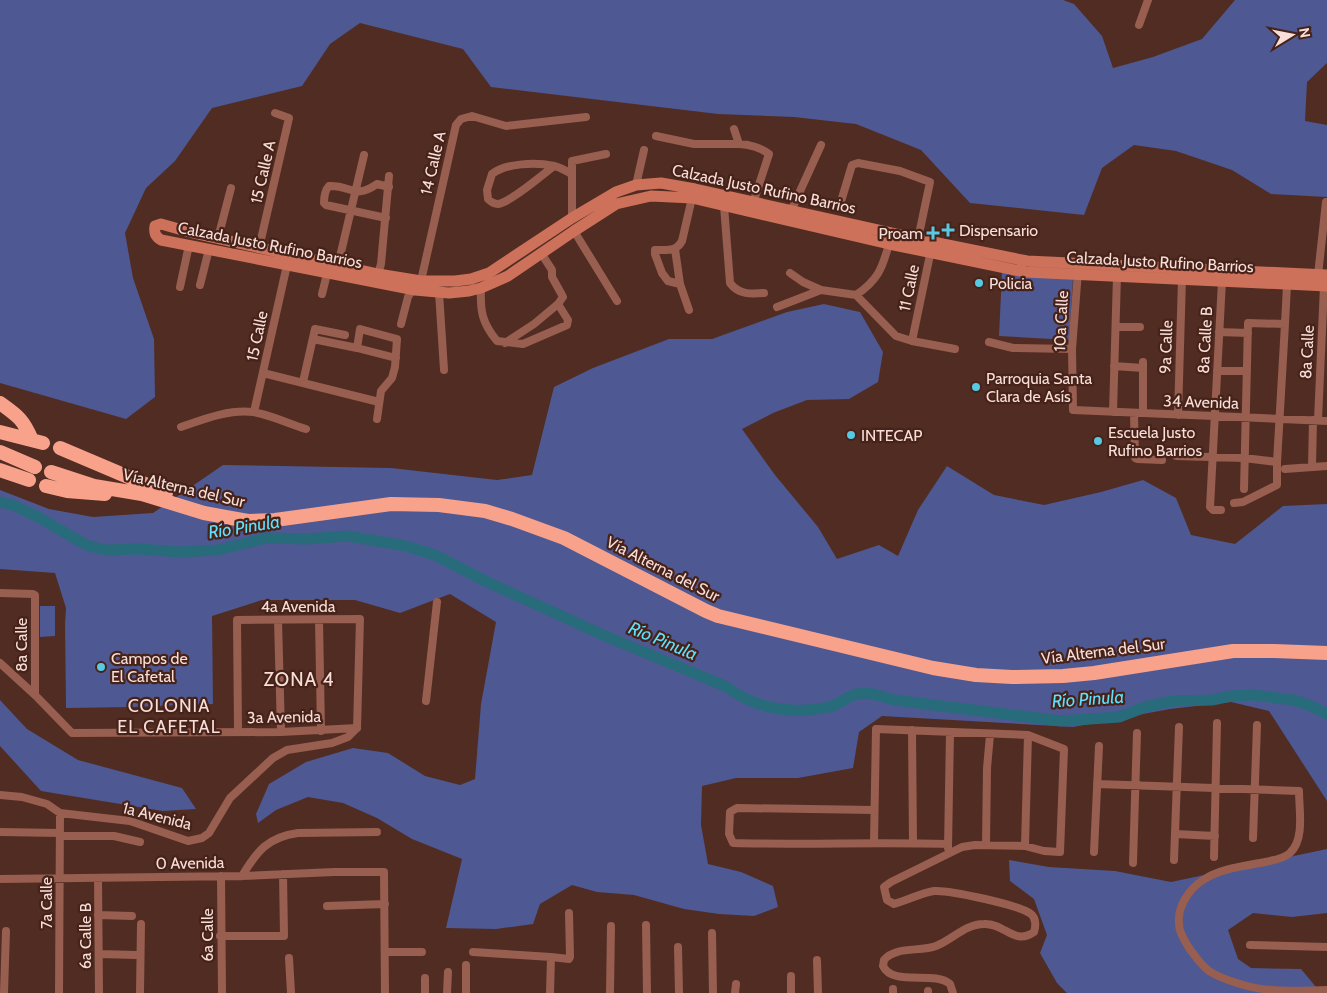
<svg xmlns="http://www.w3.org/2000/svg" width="1327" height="993" font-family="Cabin,sans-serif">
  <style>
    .green { fill: #4e5892 }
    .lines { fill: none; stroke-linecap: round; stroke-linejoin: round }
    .river { stroke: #286c7b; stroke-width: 11 }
    .street { stroke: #985e4f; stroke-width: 8 }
    .secondary { stroke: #cd715a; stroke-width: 11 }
    .highway { stroke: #f8a28c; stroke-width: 14 }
    .poi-dot { fill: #57c9e2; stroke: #462219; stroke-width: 2 }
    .labels { text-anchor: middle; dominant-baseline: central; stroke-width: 4.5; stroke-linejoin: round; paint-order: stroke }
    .street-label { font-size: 16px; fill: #f7ded8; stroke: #462219 }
    .poi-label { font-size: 16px; fill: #f7ded8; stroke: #462219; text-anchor: start }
    .water-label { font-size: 18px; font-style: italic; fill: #5fe0fd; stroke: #462219 }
    .neighbourhood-label { font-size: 18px; letter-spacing: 1px; fill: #f7ded8; stroke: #462219 }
    .quarter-label { font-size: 19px; letter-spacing: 1px; fill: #f7ded8; stroke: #462219 }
  </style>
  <rect width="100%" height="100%" fill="#512c23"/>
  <path class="green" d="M0 0H1063L1074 4 1102 36 1113 68 1153 57 1202 39 1235 0H1327V63L1307 82 1305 121 1327 125V197L1271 194 1232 170 1176 151 1134 145 1102 168 1084 215 970 203 921 150 856 124 794 117 718 114 491 87 463 49 360 23 330 44 302 86 212 108 175 161 146 188 125 233 133 278 154 339 155 397 126 419 0 383Z
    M1002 273 1073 278 1069 340 999 336Z
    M824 304 860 312 883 352 878 382 849 399 807 400 773 413 742 429 775 475 818 527 837 559 879 545 898 556 918 510 947 466 994 495 1044 505 1101 492 1143 480 1176 498 1191 535 1235 544 1283 506 1327 504V801L1269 711 1231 702 1170 709 1073 727 882 716 859 732 853 768 798 778H736L702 786 701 825 708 864 741 872 773 886 778 907 754 916 719 914 684 909 634 895 597 892 572 885 540 904 533 924 496 929 446 928 462 859 412 839 377 818 343 803 308 797 276 810 258 823 256 814 269 784 306 762 353 748 388 753 425 776 460 785 475 779 481 704 496 622 450 594 400 613 355 600H262L212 616 213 704 131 707 66 708 65 624 66 608 55 573 0 569V490L49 509 93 517 153 513 223 465 391 468 497 480 532 475 554 387 593 368 669 339H712L787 312Z
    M40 606H55V636L40 637Z
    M0 700 27 729 78 760 182 788 196 809 163 811 41 791 0 746Z
    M1327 849V913L1292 917 1253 913 1228 930 1238 959 1251 968 1301 969 1321 993H1067L1057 983 1040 953 1047 935 1034 899 1010 881 1009 860 1049 867 1115 871 1171 882Z"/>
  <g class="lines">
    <path class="river" d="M0 502 13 505 38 517 86 545 106 550 139 549 180 552 218 550 267 538 307 539 348 536 406 546 435 555 485 581 603 635 727 687C755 709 794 715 829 707 839 705 847 696 857 694 869 691 883 697 894 700L1061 721 1119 717 1145 707 1173 701 1212 700 1231 696 1254 695 1293 700 1311 706 1327 714"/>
    <path class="street" d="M1139 25 1148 0
      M734 129 739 144C749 144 761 148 769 154L753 203
      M656 136 694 144H739
      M554 166C542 175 511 202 498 204 494 204 491 202 488 199L487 190 492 174C506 163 536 162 554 166 560 167 566 171 572 174
      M636 185 644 150
      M724 206 730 283C739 295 751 294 764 293
      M839 208 852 165 858 163 900 171 930 182 918 239
      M791 211 821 145
      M386 218 326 205 324 203C324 198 325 190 329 186 352 185 354 200 377 184L389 187
      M572 218V161L606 154
      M574 231 617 301
      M218 238 231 188
      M259 248 289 118 275 113
      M675 249 680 284 689 310
      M338 265 364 155
      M1078 271 1072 349 1073 410 1327 421
      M790 273 803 282 821 290 856 295 896 336 912 341 955 349
      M378 274 381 264 389 176
      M1318 275 1326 202
      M421 281 456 125 461 119 472 116 506 126 586 117
      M680 284 668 281 662 273 655 254V250C667 250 676 252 682 241L692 198
      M200 285 209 249
      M180 287 189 245
      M481 288C480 311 482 323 497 341L523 344 567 325 568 320 558 304 563 297 562 295 552 277V270L541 253
      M439 292 444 370
      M322 294 327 274
      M856 295C878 280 882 269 889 244
      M777 307 821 290
      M401 324 408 297 412 290
      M1285 324 1287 285
      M1116 327H1140
      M1219 332 1248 333
      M313 339 357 348 396 358
      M912 341 931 250
      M989 342 1013 348 1072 349
      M505 343 534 324 558 304
      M357 348 360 329 397 339 395 367 392 378 381 391 377 419
      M1143 362V413
      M1114 366 1143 368
      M1217 371H1247
      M263 373 379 402
      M303 382 315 329 345 335
      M254 412 287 265
      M1113 412 1117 276
      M1134 413 1135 458 1137 459 1162 460
      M1178 415 1182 279
      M1318 420 1324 286
      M181 427C204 419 229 409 253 412 270 415 290 424 306 429
      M1176 456 1244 458 1277 462V485L1243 502 1234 503
      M1312 467 1313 420
      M1285 469 1327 466
      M1244 489 1248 323 1285 324 1277 462
      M1221 510H1213L1210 507 1222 281
      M0 593 33 594 35 595V695
      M278 620 281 732
      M319 620 321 731
      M0 663 35 695 72 733 281 732 357 728
      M426 701 437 602
      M912 730 913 843
      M238 731 237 620 360 619 357 728
      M1097 784 1299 791C1299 810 1305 839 1290 853 1284 859 1273 860 1265 862 1245 866 1221 868 1203 880 1189 889 1177 907 1179 924 1179 933 1185 941 1189 948 1195 956 1201 965 1209 971 1218 977 1230 981 1240 984 1268 993 1299 991 1327 990
      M0 795 22 797 47 804 60 813 130 821 188 841 202 838 209 833 230 798 273 758 287 750 332 743 348 737 357 728
      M874 810 737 808 730 812 729 834 733 843C805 845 876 842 947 844
      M0 832 60 833
      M1175 834 1215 836
      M60 836H114L140 842
      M1253 838 1257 725
      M874 842 876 729 1028 735 1064 749 1060 852 1044 851 1025 846 975 845 962 847 891 882 884 887 887 900 894 904C905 901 924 892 934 891 949 890 1020 905 1031 914 1036 918 1036 926 1034 932 1014 946 1005 923 984 924 965 924 952 940 936 946 920 952 895 946 884 960L883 966C893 987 934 970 950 984L953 993
      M986 844 987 768 990 735
      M1025 846 1028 735
      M948 848 950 732
      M1094 852 1099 746
      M1214 857 1217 723
      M1174 860 1179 727
      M1133 863 1137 733
      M221 876 222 993
      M242 876C257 851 268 837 298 833L377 832
      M98 878 99 993
      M0 879 242 876 334 872H384L385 993
      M327 906 385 904
      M98 915 132 916
      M646 925 647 993
      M712 933 713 993
      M220 936H284L283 874
      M1250 945 1327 947
      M678 947 679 993
      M385 952H422
      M473 952 551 957
      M99 954 136 955
      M289 958 291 993
      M817 960 818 993
      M791 976V993
      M4 993 6 931
      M59 993 60 813
      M140 993 141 924
      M425 993V978
      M447 993 448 972
      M466 993V965
      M550 993 551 957 569 959 570 957 569 913
      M610 993 611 926
      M735 993 736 984
      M893 993V989
      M928 993V991"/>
    <path class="secondary" d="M1327 275 1027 261 918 239 695 189 661 183 636 185 616 192 572 218 489 273 471 279 455 281H421L378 274 193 233 161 224 155 226C154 233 155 236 161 240L415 290 449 293 469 291 481 288 508 276 574 231 616 204 651 196 692 198 889 244 1025 272 1327 286"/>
    <path class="highway" d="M0 403C18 416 23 419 32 440
      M0 432 43 443
      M60 448 166 493
      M0 452 35 467
      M0 470 29 480
      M51 472 94 486 142 494 204 513 248 521 275 520 391 504 439 505 485 511 512 519 564 538 706 611 718 616 933 668 976 675 1012 677 1063 676 1094 673 1233 651H1274L1327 653
      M46 486 67 491 105 494"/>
  </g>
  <g class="poi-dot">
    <path d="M945.5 222.5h5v5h5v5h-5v5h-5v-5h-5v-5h5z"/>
    <path d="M930.5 225.5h5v5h5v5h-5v5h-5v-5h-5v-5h5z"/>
    <circle cx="979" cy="283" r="5"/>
    <circle cx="976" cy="387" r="5"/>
    <circle cx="851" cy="435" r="5"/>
    <circle cx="1098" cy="441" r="5"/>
    <circle cx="101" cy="667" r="5"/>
  </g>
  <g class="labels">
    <g class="street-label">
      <text transform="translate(433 163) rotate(-77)">14 Calle A</text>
      <text transform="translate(263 172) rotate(-77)">15 Calle A</text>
      <text transform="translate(764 189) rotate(12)">Calzada Justo Rufino Barrios</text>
      <text transform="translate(270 245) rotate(11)">Calzada Justo Rufino Barrios</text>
      <text transform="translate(1160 262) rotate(3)">Calzada Justo Rufino Barrios</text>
      <text transform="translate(909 288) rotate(-78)">11 Calle</text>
      <text transform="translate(1061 321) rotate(-87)">10a Calle</text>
      <text transform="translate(257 336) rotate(-78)">15 Calle</text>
      <text transform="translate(1205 340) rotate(-87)">8a Calle B</text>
      <text transform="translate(1166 347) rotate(-88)">9a Calle</text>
      <text transform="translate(1307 352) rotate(-87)">8a Calle</text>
      <text transform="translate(1201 402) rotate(2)">34 Avenida</text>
      <text transform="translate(184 488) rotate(13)">Vía Alterna del Sur</text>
      <text transform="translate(663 569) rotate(27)">Vía Alterna del Sur</text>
      <text x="298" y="606">4a Avenida</text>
      <text transform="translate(21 645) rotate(-90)">8a Calle</text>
      <text transform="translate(1103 651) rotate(-7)">Vía Alterna del Sur</text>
      <text transform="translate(284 717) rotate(-1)">3a Avenida</text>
      <text transform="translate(157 816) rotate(14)">1a Avenida</text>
      <text transform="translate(190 863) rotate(-1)">0 Avenida</text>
      <text transform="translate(46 903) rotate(-90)">7a Calle</text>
      <text transform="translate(207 935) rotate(-90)">6a Calle</text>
      <text transform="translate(85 936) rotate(-90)">6a Calle B</text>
    </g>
    <g class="poi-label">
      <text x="959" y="230">Dispensario</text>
      <text x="923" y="233" text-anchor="end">Proam</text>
      <text x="989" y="283">Policia</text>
      <text x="986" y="378">Parroquia Santa<tspan x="986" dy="18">Clara de Asís</tspan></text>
      <text x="1108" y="432">Escuela Justo<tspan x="1108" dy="18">Rufino Barrios</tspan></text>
      <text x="861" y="435">INTECAP</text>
      <text x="111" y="658">Campos de<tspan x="111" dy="18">El Cafetal</tspan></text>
    </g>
    <g class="water-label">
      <text transform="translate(244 527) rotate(-9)">Río Pinula</text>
      <text transform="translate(663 641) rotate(23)">Río Pinula</text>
      <text transform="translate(1088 699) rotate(-4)">Río Pinula</text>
    </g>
    <g class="neighbourhood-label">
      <text x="169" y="706">COLONIA<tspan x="169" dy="21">EL CAFETAL</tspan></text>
    </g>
    <g class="quarter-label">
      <text x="299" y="679">ZONA 4</text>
    </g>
  </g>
  <g transform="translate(1292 35) rotate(80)" stroke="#462219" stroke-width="4" paint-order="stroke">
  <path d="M0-4L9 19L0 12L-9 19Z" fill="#f7ded8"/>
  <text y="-8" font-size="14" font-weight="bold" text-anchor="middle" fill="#f7ded8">N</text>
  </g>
</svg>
